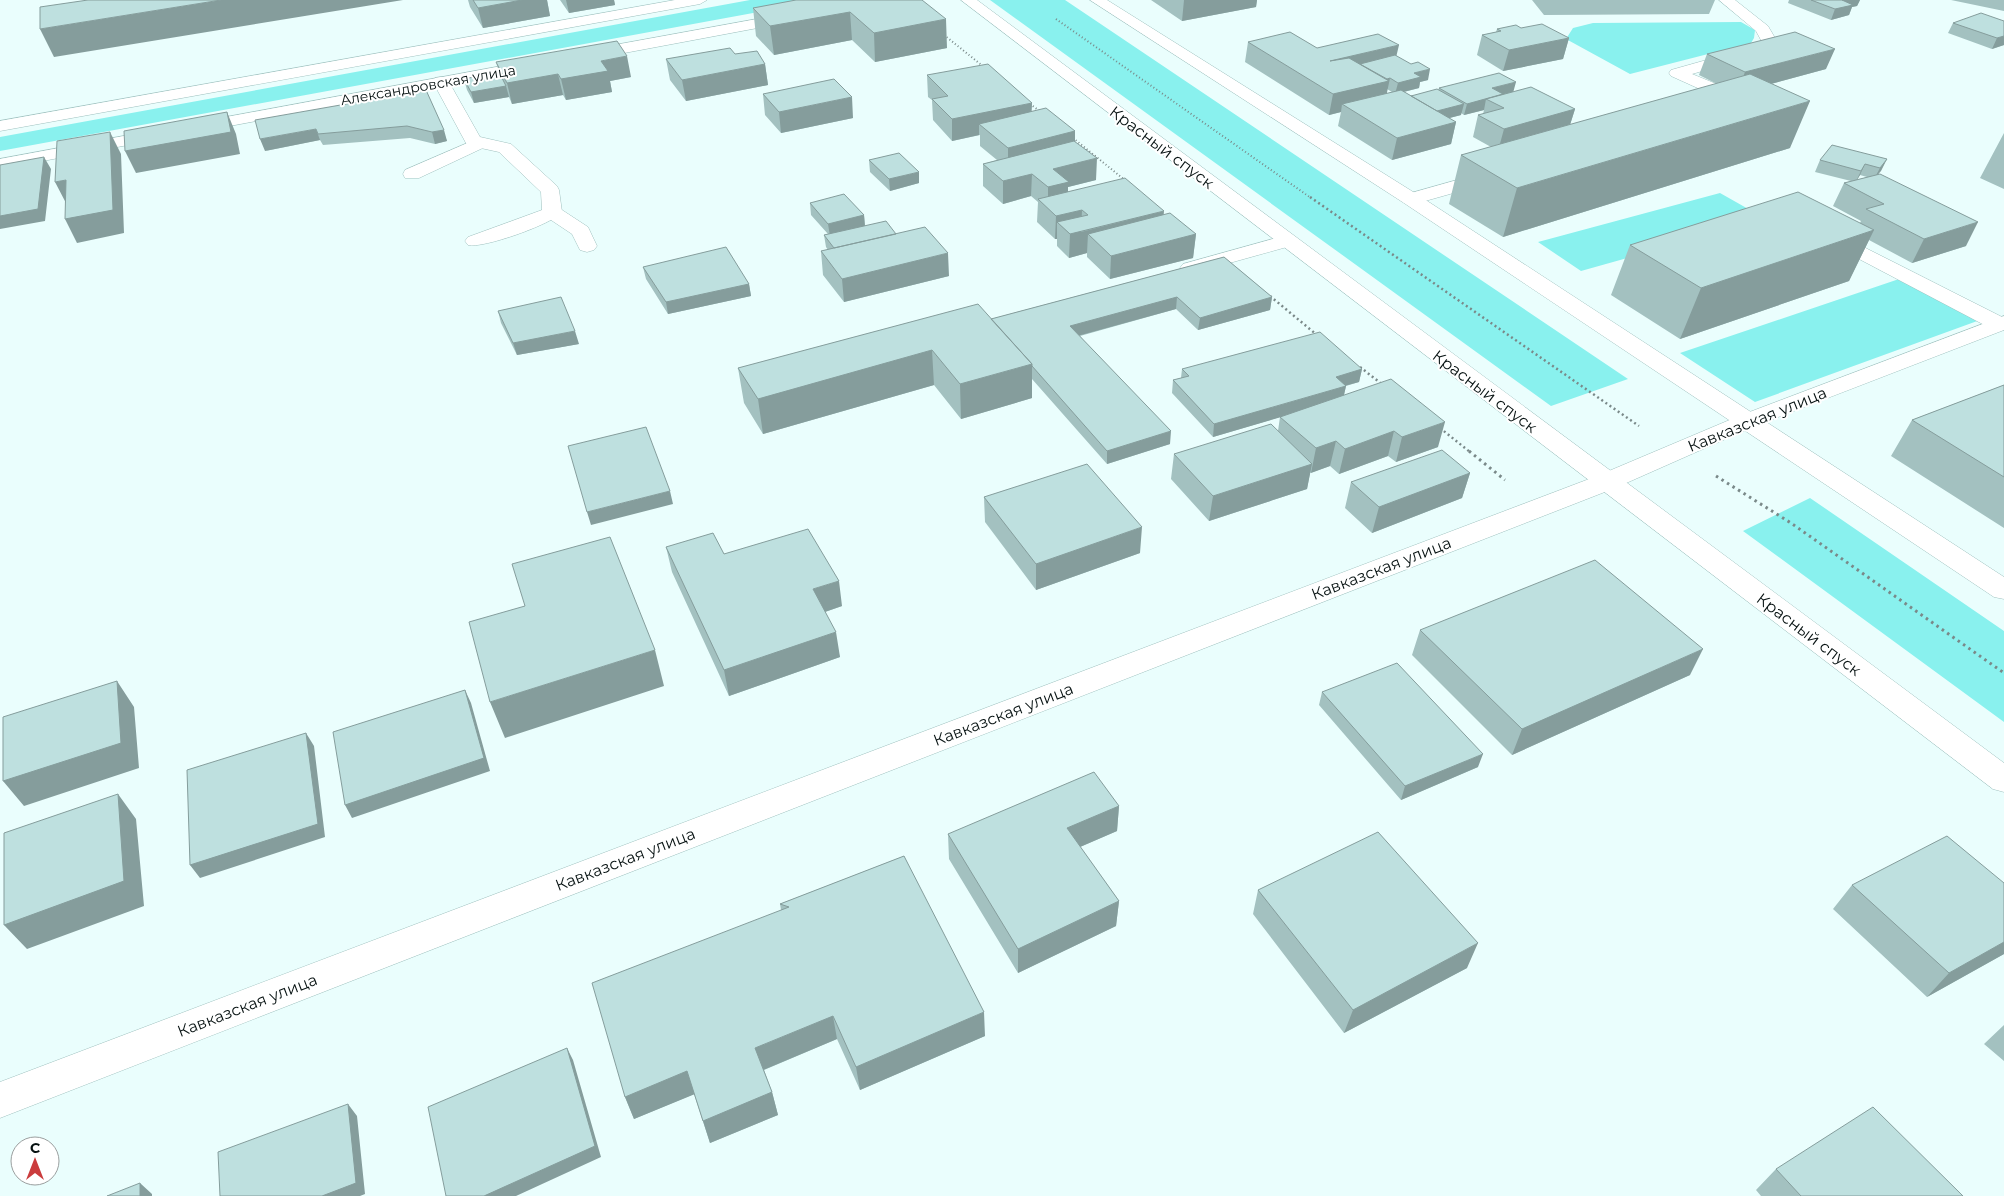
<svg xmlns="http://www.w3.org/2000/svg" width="2004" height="1196" viewBox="0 0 2004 1196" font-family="Montserrat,sans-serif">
	<rect width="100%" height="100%" fill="#eafefd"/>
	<path fill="#89f1ee" d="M750,0h74l-824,151v-14z
		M990,0h75l563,379 -77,27z
		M1741,22l14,8 -1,8 -3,5 -121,31 -64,-35 7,-11 20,-5z
		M1720,193l46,26 -185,52 -43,-29z
		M1902,278l78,42 -225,82 -75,-49z
		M1810,498l194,133v91l-261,-191z"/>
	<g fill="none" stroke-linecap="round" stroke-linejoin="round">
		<g stroke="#9fc1bf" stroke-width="1">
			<path id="service" d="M1719,0h16l33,26 10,17 -10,9 -76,22 44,18 5,14c-5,6 -11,6 -18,5l-3,-4 3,-4 -1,-4 -51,-23 -2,-3 2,-3 85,-24 6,-4 -6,-11z
				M479,138l6,1 3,4 -3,4 -66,31h-14l-2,-4 2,-4z
				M1489,171l7,2 2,4 -2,4 -85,24 -7,-2 -3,-4 3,-4z
				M552,206l7,2 29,19 9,19 -3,4 -7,2 -7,-2 -8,-16 -27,-18 -3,-4 3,-4z
				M1830,230l174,88v12l-12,-1 -169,-89 -3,-4 3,-4z
				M1287,235l7,2 3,4 -3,4 -104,29 -7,-2 -3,-4 3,-4z"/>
		</g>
		<g stroke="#9fc1bf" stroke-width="1">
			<path id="minor" d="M441,77l6,1 2,4 31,55 31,7 46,42 2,4 3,22c-9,12 -80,37 -94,33l-3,-4 3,-4 74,-27 -1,-18 -42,-40 -32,-7 -34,-63 2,-4z
				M2004,316v14l-249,96 -140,62 -1615,630v-36l1597,-606 142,-60z"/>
		</g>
		<g stroke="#9fc1bf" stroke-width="1">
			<path id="tertiary" d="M675,0h32l-7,4 -700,127v-10z
				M961,0h16l1027,763v29l-11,-3z
				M1090,0h17l311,195 586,382v22l-10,-2 -590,-394z
				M790,13l8,5 -3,3 -208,39 -8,-5 8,-5z
				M534,60l6,2 2,3 -2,3 -540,101v-10z"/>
		</g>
		<path stroke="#7a8989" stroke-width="2" stroke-dasharray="1 2.5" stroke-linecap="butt" d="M1056,19l255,179
			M944,35l40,32
			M1030,104l11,8
			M1073,138l53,43"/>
		<path stroke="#7a8989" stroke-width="2.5" stroke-dasharray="2 3" stroke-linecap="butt" d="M1310,197l329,229
			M1270,296l47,39
			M1360,367l23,18
			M1440,428l30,24"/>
		<path stroke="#7a8989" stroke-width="3" stroke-dasharray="2.5 4" stroke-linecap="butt" d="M1469,451l36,29
			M1716,476l75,47 213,150"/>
		<use href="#service" fill="#fff" fill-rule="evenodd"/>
		<use href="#minor" fill="#fff" fill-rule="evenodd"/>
		<use href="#tertiary" fill="#fff" fill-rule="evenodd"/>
	</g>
	<path fill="#a3c1c0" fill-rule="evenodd" d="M468,0h79l3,16 -67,12 -13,-21z
		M560,0h54l1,5 -46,8z
		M922,0l25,48 -72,14 -23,-22 -78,15 -18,-19 -3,-28z
		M1151,0h106l-1,7 -74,14z
		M1532,0h183l-6,14 -165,1z
		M1789,0h71l-3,6 -5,1 -3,8 -18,5 -43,-17z
		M1951,0h53v11z
		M2004,21v24l-12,4 -44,-16 5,-10z
		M1521,28l48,10 -6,21 -60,12 -26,-16 5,-20 14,-3 1,-3z
		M1248,42l148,14 32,24 -8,2 -1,6 -15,4 7,4 27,-6 1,-2 74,4 62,17 -5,16 147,-41 -18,-9 8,-21 119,15 -55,15 19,64 -287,89 -54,-33 12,-49 30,-8 -18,-10 5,-22 5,-1 1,-4 -20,5 -3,-2v2l-12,3 7,4 -5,22 -59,16 -54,-34 3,-14 -12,3 -84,-53zM1387,89l5,3 -6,2z
		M735,54l30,10 3,21 -82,16 -16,-21 -4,-21z
		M496,62l135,15 -21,4 2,11 -46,8 -3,-5 -51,9 -3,-7 -35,6 -7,-13 -3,-11 35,-7z
		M927,75l105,28 -1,9 44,19v10l21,39 -28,7v5l95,23 33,19 -3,24 -83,21 -23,-22v-4l-18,5 -12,-12v-7h-2l-18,-17 1,-20 -7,-6 -28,8 -20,-18v-22l14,-4 -17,-14v-11l-28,6 -19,-21 -1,-20 -4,-3z
		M426,90l21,51 -12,3 -25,-6 -87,7 -3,-5 -55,11z
		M763,94l90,24 -72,15 -16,-18z
		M2004,133v56l-24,-11z
		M1887,159l-9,15 88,72 -54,17 -43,-23 -20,41 -169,58 -69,-44 19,-50 230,-22 1,-2 -28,-15 11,-23 7,-2 -36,-9 5,-12zM1860,175l7,2 -10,3z
		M869,160l50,23 -29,8 -20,-19z
		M810,203l54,12 1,11 31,8 53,42 -105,26 -21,-27 -2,-24 7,-1 -2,-3 -2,-12 4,-1 -17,-19z
		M1224,257l48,40 -2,13 -72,20 -22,-21 -96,27 90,108 -63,20 -75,-85v19l-71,21 -27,-34 -171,49 -19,-31 -6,-35 253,-49z
		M643,267l106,17 2,12 -83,18 -22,-35z
		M498,311l81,33 -62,11 -16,-32z
		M1182,369h180l-3,13 -13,4 -2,9 94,52 -42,15 -8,-6 -49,18 -9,-8 -20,7 -3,16 -98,32 -38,-42 3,-25 104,-23 2,-14 -67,20 -41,-44 1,-13 8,-2z
		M2004,385v143l-113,-72 21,-36z
		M1470,473l-8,25 -90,35 -27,-25 6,-26z
		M984,497l156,56 -104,37 -51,-68z
		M666,547l58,7 118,52 -17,6 15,45 -111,39 -57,-124z
		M1420,630l270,45 -178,80 -100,-100z
		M1322,692l156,75 -77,33 -82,-95z
		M1119,806l-2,25 -37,16 39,54 -3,25 -98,47 -69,-114 -1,-25z
		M904,856l81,180 -125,54 -23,-51 -73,31 8,22 6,23 -68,28 -16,-49 -60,25 -9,-22 156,-187 -1,-6z
		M2004,883v71l-77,43 -94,-88 19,-24z
		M1258,890l209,78 -123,65 -91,-119z
		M2004,1025v36l-20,-17z
		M1776,1169l187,27h-202l-5,-6z"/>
	<path fill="#859d9c" d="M221,0h182l-349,57 -14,-28z
		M522,0h25l3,16 -67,12 -5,-20z
		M566,0h48l1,5 -46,8z
		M1184,0h73l-1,7 -74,14z
		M1844,0h16l-3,6 -5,1 -3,8 -18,5 4,-11z
		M850,12l2,28 -78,15 -4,-29z
		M946,19l1,29 -72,14 -1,-29z
		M2004,36v9l-12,4 5,-11z
		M1569,38l-6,21 -60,12 6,-21z
		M1399,45l-5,21 -23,5 -41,-10z
		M1835,49l-9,20 -89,24 8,-21z
		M627,56l4,21 -21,4 2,11 -46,8 -5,-21 40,-18z
		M765,64l3,21 -82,16 -4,-21z
		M1430,69l-2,11 -8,2 -1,6 -24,6 3,-11 16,-10z
		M558,74l5,21 -51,9 -5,-21z
		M1390,78l-5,24 -43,2 -1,8 -12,3 4,-21z
		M1516,82l-3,11 -27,6 -2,11 -20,5 3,-11 25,-16z
		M506,86l3,11 -35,6 -3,-11z
		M852,97l1,21 -72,15 -2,-21z
		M1810,101l-20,47 -287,89 14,-49z
		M1032,103l-1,21h-52v11l-27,6v-22z
		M1464,104l-3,11 -38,10 2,-11z
		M1575,109l-7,22 -70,20 6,-22z
		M227,112l9,22 4,20 -104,19 -11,-22z
		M1456,122l-5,22 -59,16 5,-22z
		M316,129l4,11 -55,11 -5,-12z
		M444,130l3,11 -12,3 -3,-12z
		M1075,131v22l-67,17v-22z
		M110,132l11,22 3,79 -47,10 -12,-24z
		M44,157l7,12 -6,52 -45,8v-13z
		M1097,158l-1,22 -28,7v17l-20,4v-21l5,-18z
		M1887,159l-6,12 -7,8 6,-11z
		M1865,164l-5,11 -5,8 6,-12z
		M919,172v11l-29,8 -1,-12z
		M1032,174l-1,22 -28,8v-23z
		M66,180l1,25 -12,-23z
		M1082,210l-1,22 83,-21 -2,23h-74l-1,19 -18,5 1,-24 -13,-12v17h-2l1,-23z
		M864,215l1,12 -35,9 -2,-12z
		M1978,222l-12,24 -54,17 12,-24z
		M1874,230l-25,51 -169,58 21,-51z
		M1196,234l-3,24 -83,21 1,-23z
		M948,253l1,23 -105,26 -2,-23z
		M749,284l2,12 -83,18 -2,-12z
		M1177,297l-1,12 -106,29v-12z
		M1272,297l-2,13 -72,20 2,-12z
		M575,331l4,13 -62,11 -4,-12z
		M932,350l2,35 -171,49 -5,-35z
		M1032,364v34l-71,21 -1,-35z
		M1362,369l-3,13 -26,7 3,-12z
		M1346,386l-3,13 -130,38 1,-13z
		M1445,422l-7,25 -42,15 6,-25z
		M1171,431l-1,13 -63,20v-13z
		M1394,431l-6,25 -49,18 6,-25z
		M1336,441l-6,25 -19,7 5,-25z
		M1312,464l-5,25 -98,32 4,-25z
		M1470,473l-8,25 -90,35 7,-26z
		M670,491l3,13 -82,21 -4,-13z
		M1142,527l-2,26 -104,37v-26z
		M839,581l3,25 -26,9 -3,-26z
		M836,632l4,25 -111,39 -5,-26z
		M1703,649l-13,26 -178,80 10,-26z
		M655,650l9,36 -159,52 -15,-36z
		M117,681l17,26 5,61 -115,38 -21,-25z
		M465,690l6,13 19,68 -138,47 -7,-13z
		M306,733l8,13 11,91 -125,41 -10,-13z
		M1483,754l-5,13 -77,33 4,-14z
		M118,794l18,25 8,87 -117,43 -23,-24z
		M1119,806l-2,25 -51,22 1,-25z
		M1119,901l-3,25 -98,47v-24z
		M2004,942v12l-77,43 22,-24z
		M1478,943l-11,25 -123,65 9,-23z
		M984,1012l1,24 -125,54 -4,-23z
		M833,1016l4,23 -76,32 -6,-23z
		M567,1048l6,12 28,97 -85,39h-32z
		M687,1071l8,23 -61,25 -9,-22z
		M772,1092l6,23 -68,28 -7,-22z
		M348,1104l9,12 8,78 -5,2h-38z
		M140,1183l12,11v2h-12z"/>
	<path fill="#bee0df" stroke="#859d9c" d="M88,0h133l-181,29v-22z
		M473,0h49l-44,8z
		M796,0h126l24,19 -72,14 -24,-21 -80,14 -17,-18z
		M1811,0h33h-2l11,5 -18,4z
		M1981,13l23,8v15l-7,2 -44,-15z
		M1542,24l27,14 -60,12 -27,-15 19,-4 -4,-2 19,-4 5,3z
		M1290,32l27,16 61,-14 21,11 -69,16 19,-3 40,23 -56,13 -85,-52z
		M1795,32l40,17 -90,23 -38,-18z
		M617,41l10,15 -26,5 7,10 -47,8 -3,-5 -51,9 -11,-21z
		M730,48l5,6 22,-3 8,13 -83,16 -16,-21z
		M1395,55l16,9 7,-2 12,7 -16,4 7,4 -23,6 -8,-5 -3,1 -27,-15z
		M988,64l44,39 -80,16 -20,-20 16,-3 -21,-21z
		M499,72l7,14 -35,6 -7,-13z
		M1499,73l17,9 -24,6 11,6 -36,10 -28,-16z
		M1750,74l60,27 -293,87 -56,-33z
		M834,79l18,18 -73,15 -16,-18z
		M1531,87l44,22 -71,20 -26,-14 26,-7 -18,-9z
		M1437,89l27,15 -27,7 -26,-15z
		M426,90l18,40 -12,2 -25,-6 -89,8 -2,-5 -56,10 -5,-19z
		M1401,90l55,32 -59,16 -55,-34z
		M1046,108l29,23 -67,17 -29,-24z
		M227,112l4,20 -106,19 -1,-20z
		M110,132l3,78 -48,9 1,-39 -11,2 2,-41z
		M1074,141l23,17 -44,11 16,13 -21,5 -16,-13 -29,7 -20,-17z
		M1832,145l55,14 -7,9 -15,-4 -4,7 -41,-11z
		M899,153l20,19 -30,7 -20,-19z
		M44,157l-6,52 -38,7v-51z
		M1880,174l98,48 -54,17 -58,-30 18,-5 -40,-21z
		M1125,178l39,33 -94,23 -13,-12 31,-7 -6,-5 -26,6 -18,-17z
		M1798,192l76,38 -173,58 -71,-43z
		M844,194l20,21 -36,9 -18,-21z
		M1170,213l26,21 -85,22 -23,-22z
		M886,221l10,13 -62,14 -10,-13z
		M925,227l23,26 -106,26 -21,-28z
		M726,247l23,37 -83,18 -23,-35z
		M1224,257l48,40 -72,21 -23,-21 -107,29 101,105 -64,20 -75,-85v-2l-41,-45z
		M561,297l14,34 -62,12 -15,-32z
		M978,304l54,60 -72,20 -28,-34 -174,49 -20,-31z
		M1320,332l42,37 -26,8 10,9 -132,38 -41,-44 16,-4 -7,-7z
		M1391,379l54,43 -43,15 -8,-6 -49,18 -9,-8 -20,7 -36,-31z
		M2004,385v92l-92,-57z
		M1271,424l41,40 -99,32 -39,-42z
		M646,427l24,64 -83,21 -19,-66z
		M1442,450l28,23 -91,34 -28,-25z
		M1087,464l55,63 -106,37 -52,-67z
		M808,529l31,52 -26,8 23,43 -112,38 -58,-123 47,-14 11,21z
		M610,537l45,113 -165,52 -21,-80 56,-16 -13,-42z
		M1595,560l108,89 -181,80 -102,-99z
		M1397,663l86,91 -78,32 -83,-94z
		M117,681l4,62 -118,38v-64z
		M465,690l19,68 -139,47 -12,-73z
		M306,733l12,91 -128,41 -3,-95z
		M1094,772l25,34 -52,22 52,73 -101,48 -70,-115z
		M118,794l6,87 -120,44v-92z
		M1378,832l100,111 -125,67 -95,-120z
		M1947,836l57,47v59l-55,31 -97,-88z
		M904,856l80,156 -128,55 -23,-51 -78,32 17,44 -69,29 -16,-50 -62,26 -33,-114 197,-76 -9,-3z
		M567,1048l28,98 -111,50h-38l-18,-89z
		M348,1104l8,79 -34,13h-102l-2,-44z
		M1873,1107l90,89h-162l-25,-27z
		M140,1183v13h-33z"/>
	<g text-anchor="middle" stroke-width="4" stroke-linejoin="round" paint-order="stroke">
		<g font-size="14" fill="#051010" stroke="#fff">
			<text transform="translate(428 85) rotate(-10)" y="5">Александровская улица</text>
		</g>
		<g font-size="16" fill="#051010" stroke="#fff">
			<text transform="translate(1162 147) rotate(37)" y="6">Красный спуск</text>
			<text transform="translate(1485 391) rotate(37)" y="6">Красный спуск</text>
			<text transform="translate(1757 419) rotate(-22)" y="6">Кавказская улица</text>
			<text transform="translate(1381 568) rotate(-21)" y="6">Кавказская улица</text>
			<text transform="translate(1809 634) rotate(37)" y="6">Красный спуск</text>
			<text transform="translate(1003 714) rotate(-21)" y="6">Кавказская улица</text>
			<text transform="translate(625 859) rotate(-21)" y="6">Кавказская улица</text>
			<text transform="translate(247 1005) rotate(-21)" y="6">Кавказская улица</text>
		</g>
	</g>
	<g transform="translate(35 1161)"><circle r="24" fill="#ffffff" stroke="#9b9f9f"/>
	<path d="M0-4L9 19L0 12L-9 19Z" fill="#cb3c3d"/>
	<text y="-8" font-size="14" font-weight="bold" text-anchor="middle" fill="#051010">С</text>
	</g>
</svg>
